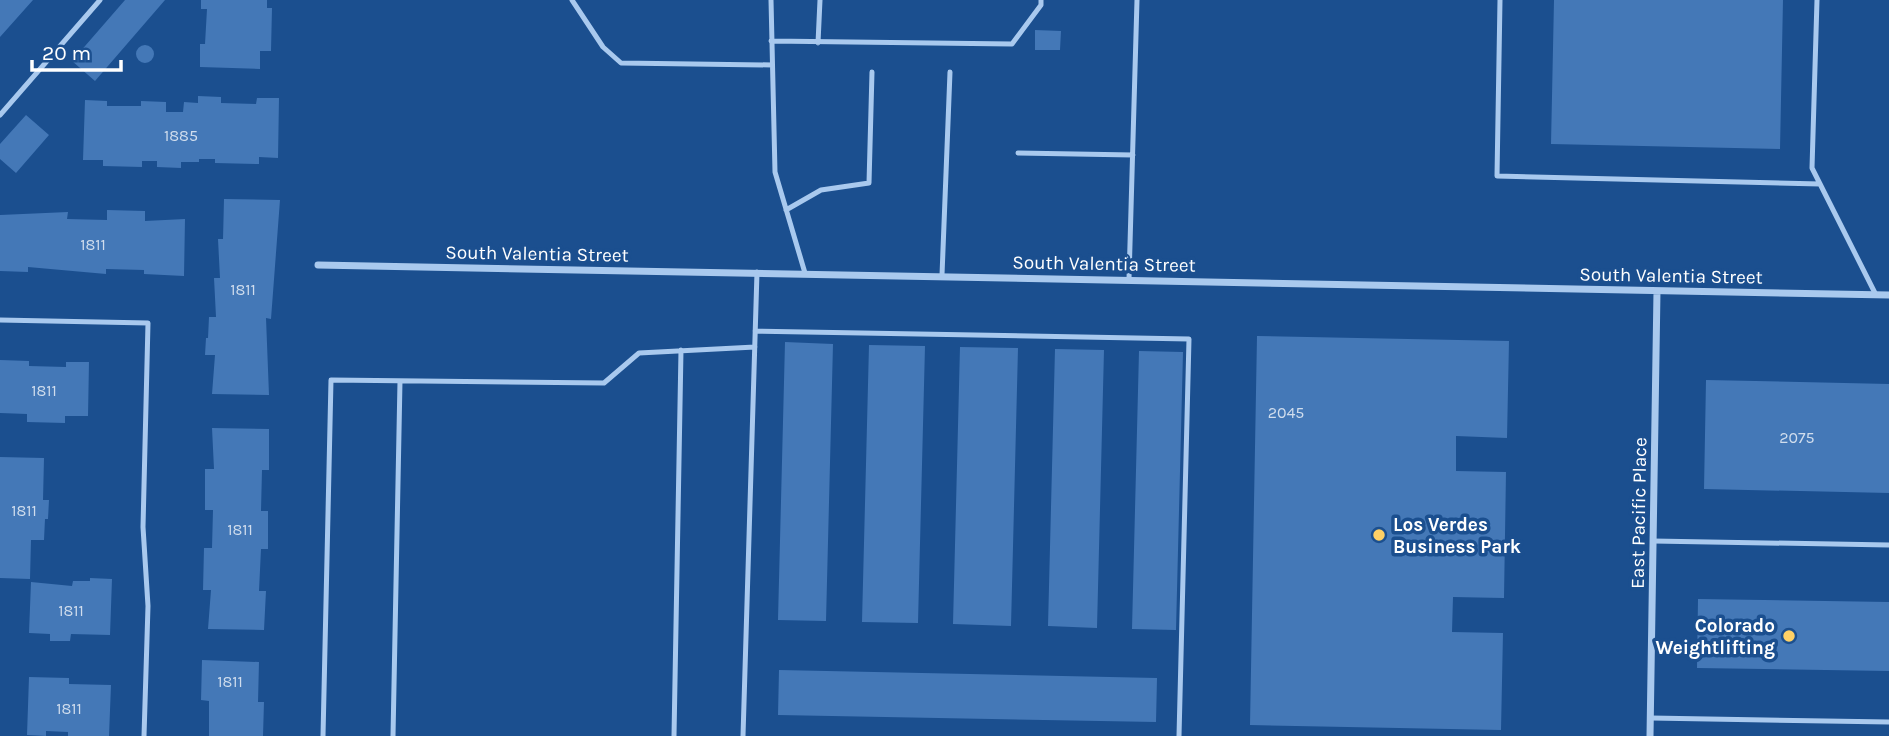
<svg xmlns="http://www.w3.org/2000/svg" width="1889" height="736" viewBox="0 0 1889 736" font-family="Karla,sans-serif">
	<rect width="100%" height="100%" fill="#1b4f8f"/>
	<path fill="#4478b7" d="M0,0h33l-33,37z
		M125,0h40l-70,81 -23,-20z
		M201,0h66v8h5l-1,43h-11v18l-60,-2v-23h5l2,-35h-6z
		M1554,0h229l-3,149 -229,-5z
		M1035,30l26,1 -1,19h-25z
		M136 54a9 9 0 1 1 18 0a9 9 0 1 1-18 0Z
		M198,96l23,1v6l35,1 1,-6h22l-1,60 -19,-1v7l-44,-1v-4h-16v3h-18v6l-24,-1v-6h-15v6l-39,-1v-6h-20l2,-60 22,1v5h34v-5l25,1v10h17l1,-10 14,1z
		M26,115l23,20 -33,38 -16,-14v-15z
		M224,199l56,1 -9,119 -5,-1 3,77 -57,-1 3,-39h-10l1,-17h2l1,-21h7l-2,-39h6l-2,-39h5z
		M107,210l38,1v10l40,-2 -1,57 -40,-2v-4l-38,-1v5l-78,-7v5l-28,-1v-56l68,-3 -1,7 40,1z
		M1257,336l252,5 -2,97 -51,-2v35l50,1 -2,126 -51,-1 -1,35 51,1 -2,97 -251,-5z
		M785,342l48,2 -7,277 -48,-1z
		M869,345l56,1 -7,277 -56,-1z
		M960,347l58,1 -7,278 -58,-2z
		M1055,349l49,1 -7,278 -49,-2z
		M1139,351l44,1 -7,278 -44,-1z
		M0,360l29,1v5l37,1v-5h23l-1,54h-23v7l-38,-1v-8l-27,-1z
		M1706,380l183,4v109l-185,-4z
		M212,428l57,1v41h-7l-1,41h7v38h-7l-2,42h7l-2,39 -56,-1 3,-39h-8l1,-42h8l1,-38h-8v-41h9z
		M0,457l44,1 -1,42h6l-1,19h-3l-1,21h-13l-1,39 -30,-1z
		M90,578l22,1 -2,56 -39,-1 -1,7h-20v-7l-21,-1 2,-51 41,4 1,-5h17z
		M1698,599l191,3v69l-192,-3z
		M202,660l57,2 -1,40h6l-1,34h-54v-35l-8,-1z
		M779,670l378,8 -1,44 -378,-7z
		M29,677l40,1v6l42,1 -2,51h-41v-4l-22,-1v5l-19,-1z"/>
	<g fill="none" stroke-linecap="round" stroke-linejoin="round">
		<path stroke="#a9c9ee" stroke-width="5" d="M572,0l31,47 18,16 151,2
			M771,0l4,172 30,101
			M1500,0l-3,176 323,8
			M1817,0l-5,168 64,127
			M771,41l241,3 29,-39v-5
			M818,43l2,-43
			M0,115l100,-115
			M1018,153l115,2
			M786,210l35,-20 48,-7 3,-111
			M942,275l8,-203
			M1129,279l8,-279
			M0,320l148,3 -5,204 5,79 -4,130
			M755,331l434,8 -10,397
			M1653,541l236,4
			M1651,718l238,4
			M323,736l8,-356 273,3 35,-30 116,-6
			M393,736l7,-355
			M674,736l7,-386
			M743,736l14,-464"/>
		<path stroke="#a9c9ee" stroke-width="7" d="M318,265l1571,30
			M1650,736l7,-445"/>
	</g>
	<g fill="#ffd166" stroke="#1b4f8f" stroke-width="2.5">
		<circle cx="1379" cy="535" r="7"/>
		<circle cx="1789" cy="636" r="7"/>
	</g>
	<g text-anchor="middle" stroke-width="7" stroke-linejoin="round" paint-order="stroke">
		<g font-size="16" fill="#d0dded">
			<text x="181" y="141">1885</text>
			<text x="93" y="250">1811</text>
			<text x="243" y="295">1811</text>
			<text x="44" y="396">1811</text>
			<text x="1286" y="418">2045</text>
			<text x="1797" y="443">2075</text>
			<text x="24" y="516">1811</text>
			<text x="240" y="535">1811</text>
			<text x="71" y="616">1811</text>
			<text x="230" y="687">1811</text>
			<text x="69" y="714">1811</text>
		</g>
		<g font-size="19" fill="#fff" stroke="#1b4f8f">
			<text transform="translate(537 253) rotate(1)" y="7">South Valentia Street</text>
			<text transform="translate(1104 263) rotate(1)" y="7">South Valentia Street</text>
			<text transform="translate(1671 275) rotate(1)" y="7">South Valentia Street</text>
			<text transform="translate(1638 513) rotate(-89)" y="7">East Pacific Place</text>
		</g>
		<g font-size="19" font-weight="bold" fill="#fff" stroke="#1b4f8f" text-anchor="start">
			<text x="1393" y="531">Los Verdes<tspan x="1393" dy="22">Business Park</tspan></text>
			<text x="1775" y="632" text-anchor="end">Colorado<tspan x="1775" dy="22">Weightlifting</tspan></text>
		</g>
	</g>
	<path d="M32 60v10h89v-10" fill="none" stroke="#ffffff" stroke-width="3.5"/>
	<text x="42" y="60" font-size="21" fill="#ffffff" stroke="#1b4f8f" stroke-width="5" paint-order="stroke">20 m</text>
</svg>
